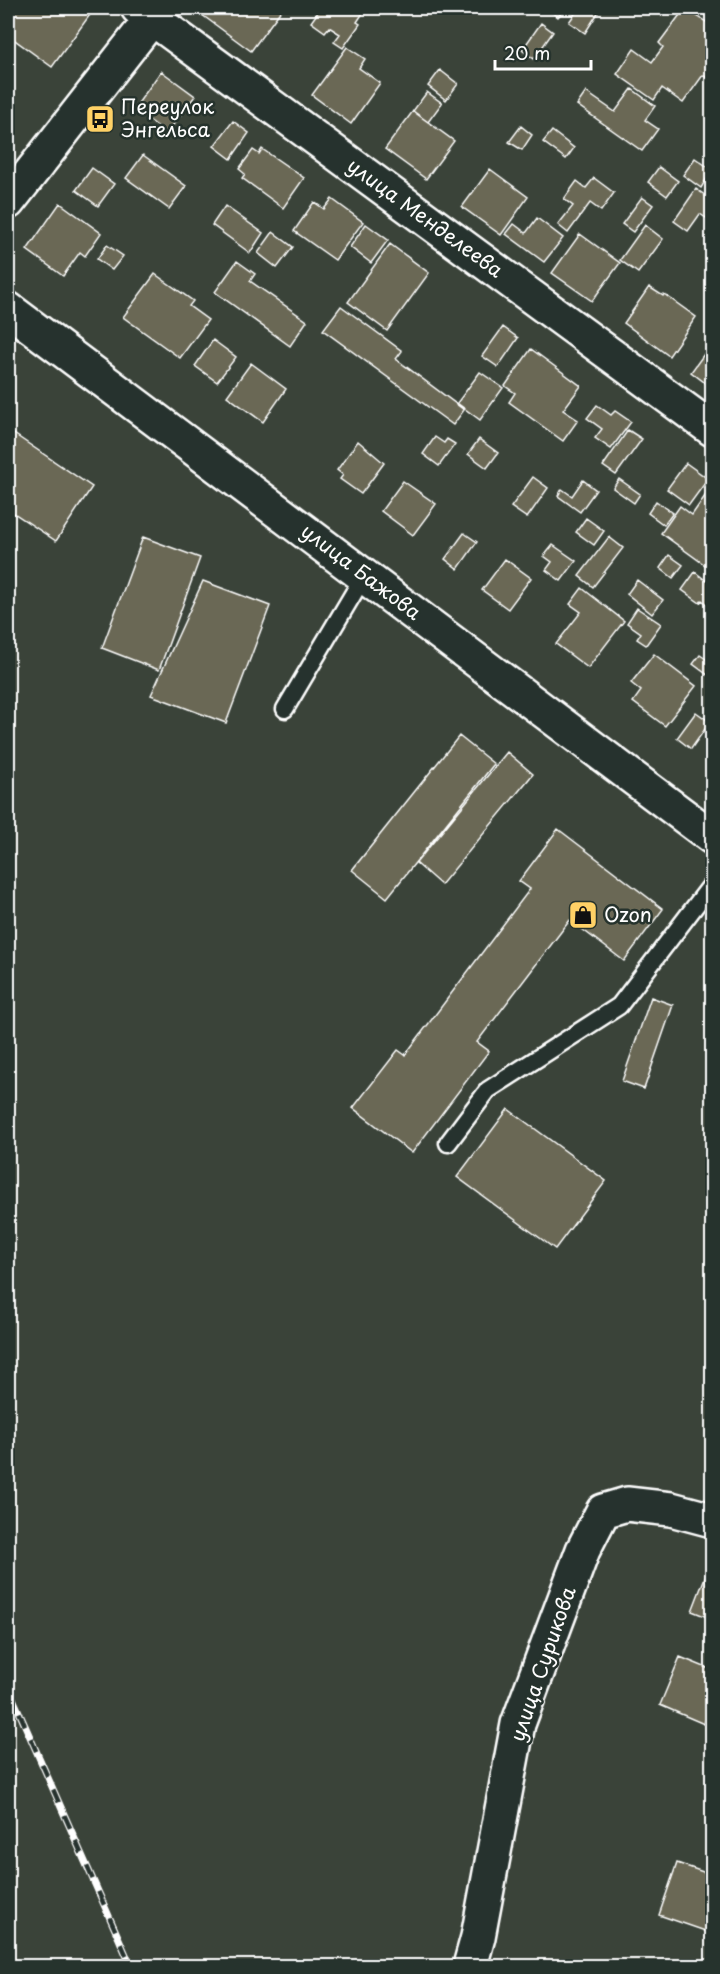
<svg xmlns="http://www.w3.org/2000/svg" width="720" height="1974" viewBox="0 0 720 1974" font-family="'Playpen Sans',sans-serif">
	<rect width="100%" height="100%" fill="#3a4339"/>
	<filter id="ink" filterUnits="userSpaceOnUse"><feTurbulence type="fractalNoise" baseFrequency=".0167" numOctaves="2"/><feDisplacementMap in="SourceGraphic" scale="12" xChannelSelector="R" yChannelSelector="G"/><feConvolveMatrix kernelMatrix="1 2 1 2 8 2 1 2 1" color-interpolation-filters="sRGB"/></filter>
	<g filter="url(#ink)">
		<path fill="#6a6854" stroke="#fff" stroke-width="1.5" d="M8,8h78l6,4 -40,55 -44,-32z
			M202,8h78l2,1 -31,42 -53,-39z
			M321,8h34l8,5 -6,9 3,2 -17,24 -9,-6 6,-8 -11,-7 -4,5 -14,-10z
			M546,8h19l-7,9z
			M579,8h11l8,5 -13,20 -16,-11z
			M685,8l27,18v56l-9,-7 -20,28 -21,-15 -8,12 -37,-26 17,-25 18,13 11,-15 -4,-4z
			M541,23l12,9 -19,27 -12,-9z
			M347,47l18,12 -6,9 21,15 -29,41 -39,-29z
			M440,70l18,14 -12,16 -18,-14z
			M161,71l34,25 -28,37 -33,-24z
			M632,89l23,17 -10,14 13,9 -16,22 -65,-46 9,-13 29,20z
			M427,92l15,11 -14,19 -15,-11z
			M413,111l41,30 -28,38 -41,-30z
			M233,121l16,12 -18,26 -17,-13z
			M521,126l11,9 -10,15 -13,-8z
			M552,131l22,17 -8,11 -23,-17z
			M262,149l42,29 -21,30 -41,-30 3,-4 -6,-5 14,-19 6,4z
			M143,155l43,31 -17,23 -43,-31z
			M695,158l17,12 -11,18 -18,-13z
			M659,167l19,14 -11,15 -19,-14z
			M92,168l22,16 -16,22 -22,-16z
			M490,169l38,28 -27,38 -39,-28z
			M594,178l20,15 -13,18 -11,-8 -22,30 -10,-8 15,-19 -9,-7 13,-18 9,7z
			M696,189l16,11v9l-6,9 -6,-4 -12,17 -14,-10z
			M642,197l11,8 -20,27 -11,-8z
			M332,199l31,23 -28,38 -41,-29 20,-29 10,7z
			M60,203l41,30 -16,23 -5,-4 -17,24 -36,-26z
			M225,206l38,27 -13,20 -38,-28z
			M537,218l26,20 -19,24 -38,-28 8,-10 12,9z
			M366,224l22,16 -17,23 -21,-16z
			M645,225l18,14 -25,34 -18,-13z
			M273,232l20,15 -16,21 -19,-15z
			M580,234l40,29 -28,38 -40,-28z
			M390,244l39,29 -42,58 -39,-29z
			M107,245l16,11 -11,14 -15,-11z
			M237,261l18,13 -5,7 57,40 -17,25 -75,-54z
			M155,274l38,27 -4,5 19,14 -28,38 -57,-41z
			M649,287l14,9 1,-2 32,23 -27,39 -45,-33z
			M341,306l61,45 -6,8 68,51 -11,15 -130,-95z
			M503,327l15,11 -20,29 -16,-11z
			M213,340l23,17 -19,25 -22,-16z
			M712,343v45l-21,-16z
			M531,349l50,37 -18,24 15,10 -15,21 -54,-39 6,-9 -10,-7z
			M251,363l35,26 -23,33 -36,-26z
			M480,372l23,16 -23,32 -23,-17z
			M597,405l14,10 4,-4 16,11 -20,27 -16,-11 7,-9 -15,-11z
			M8,430l84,57 -36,54 -48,-32z
			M628,430l14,9 -26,36 -13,-9z
			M435,437l9,6 3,-4 8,5 -16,22 -16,-12z
			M479,439l19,14 -11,15 -19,-14z
			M358,441l26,22 -23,31 -21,-15 3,-4 -6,-5z
			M686,463l22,16 -19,26 -22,-16z
			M533,477l15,11 -21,30 -16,-11z
			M619,479l21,15 -6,9 -21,-15z
			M583,480l13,10 -16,22 -22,-16 4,-7 10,7z
			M403,481l33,23 -23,31 -32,-24z
			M712,486v84l-51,-37 19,-27 12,9z
			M656,501l17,12 -9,12 -16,-12z
			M586,518l18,13 -10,14 -18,-13z
			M464,533l13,9 -19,27 -13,-10z
			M143,537l57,21 -41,112 -57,-22z
			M609,537l14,11 -30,39 -14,-11z
			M553,545l23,16 -15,20 -15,-11 6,-8 -8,-6z
			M669,555l14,10 -10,13 -13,-10z
			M505,559l26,19 -23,31 -26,-19z
			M695,572l17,13 -2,21 -8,-6 -2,3 -18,-13z
			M637,580l26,20 -11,14 -25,-20z
			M203,581l67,25 -44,117 -75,-28z
			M582,588l42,33 -36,47 -32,-24 25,-32 -11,-8z
			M637,608l24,16 -15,21 -9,-6 4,-6 -14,-10z
			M654,654l42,32 -31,40 -32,-24 8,-11 -10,-8z
			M700,655l12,8 -3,13 -16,-12z
			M696,712l14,10 -19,27 -14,-11z
			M459,736l35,28 -107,134 -35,-28z
			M507,752l26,22 -92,111 -25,-22z
			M558,829l105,80 -39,52 -54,-41 -93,122 12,9 -77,102 -59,-45 45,-58 7,5 125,-166 -11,-8z
			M651,997l22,8 -29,84 -22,-8z
			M508,1109l98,72 -51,68 -98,-72z
			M712,1559v60l-20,-8z
			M680,1657l32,13v33l-8,21 -44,-19z
			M677,1863l35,12 -1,58 -52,-18z"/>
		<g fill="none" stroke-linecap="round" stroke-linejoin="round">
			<g stroke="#fff" stroke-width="21">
				<path id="lane" d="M285,709l80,-135
					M448,1143l40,-53 131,-84 93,-122"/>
			</g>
			<g stroke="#fff" stroke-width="38">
				<path id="street" d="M138,8l574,421
					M8,202l152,-194
					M470,1966l8,-29 40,-213 65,-174 20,-39 24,-7 44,5 41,11"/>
			</g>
			<g stroke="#fff" stroke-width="38">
				<path id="secondary" d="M8,309l704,528"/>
			</g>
			<use href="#lane" stroke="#26332d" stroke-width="16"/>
			<use href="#street" stroke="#26332d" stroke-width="33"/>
			<use href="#secondary" stroke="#26332d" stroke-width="33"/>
			<g stroke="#fff" stroke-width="7">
				<path id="rail" d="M8,1687l123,279"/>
			</g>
			<use href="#rail" stroke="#26332d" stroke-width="4.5" stroke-dasharray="14" stroke-linecap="butt"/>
		</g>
	</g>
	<defs>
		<g id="bus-square" transform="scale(1.5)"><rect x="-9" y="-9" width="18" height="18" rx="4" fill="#ffd166" stroke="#26332d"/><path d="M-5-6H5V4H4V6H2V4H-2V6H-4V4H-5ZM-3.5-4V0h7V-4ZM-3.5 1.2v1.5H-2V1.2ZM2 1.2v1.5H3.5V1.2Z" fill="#111"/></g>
		<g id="shop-square" transform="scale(1.5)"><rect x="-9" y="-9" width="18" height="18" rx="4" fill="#ffd166" stroke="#26332d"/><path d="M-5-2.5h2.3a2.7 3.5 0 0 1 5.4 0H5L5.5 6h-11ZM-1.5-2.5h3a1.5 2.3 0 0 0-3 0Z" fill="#111"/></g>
	</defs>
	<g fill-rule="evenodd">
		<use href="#bus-square" x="100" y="119"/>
		<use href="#shop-square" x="583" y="915"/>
	</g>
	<g text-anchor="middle" stroke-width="5" stroke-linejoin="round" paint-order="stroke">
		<g font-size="20" fill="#fff" stroke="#26332d" text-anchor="start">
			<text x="121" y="114">Переулок<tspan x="121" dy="23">Энгельса</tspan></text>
			<text x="604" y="922">Ozon</text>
		</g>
		<g font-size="20" fill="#fff" stroke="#26332d">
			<text transform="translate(425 218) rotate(36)" y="7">улица Менделеева</text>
			<text transform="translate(361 572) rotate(37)" y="7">улица Бажова</text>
			<text transform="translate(543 1664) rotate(-71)" y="7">улица Сурикова</text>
		</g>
	</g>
	<rect width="720" height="1974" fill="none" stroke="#26332d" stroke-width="30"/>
	<rect x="15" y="15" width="690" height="1944" fill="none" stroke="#fff" stroke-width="2" filter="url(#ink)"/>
	<path d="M495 60v9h96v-9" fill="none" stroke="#ffffff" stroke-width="3"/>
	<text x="504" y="60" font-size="18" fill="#ffffff" stroke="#26332d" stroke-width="4.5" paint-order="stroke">20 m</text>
</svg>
